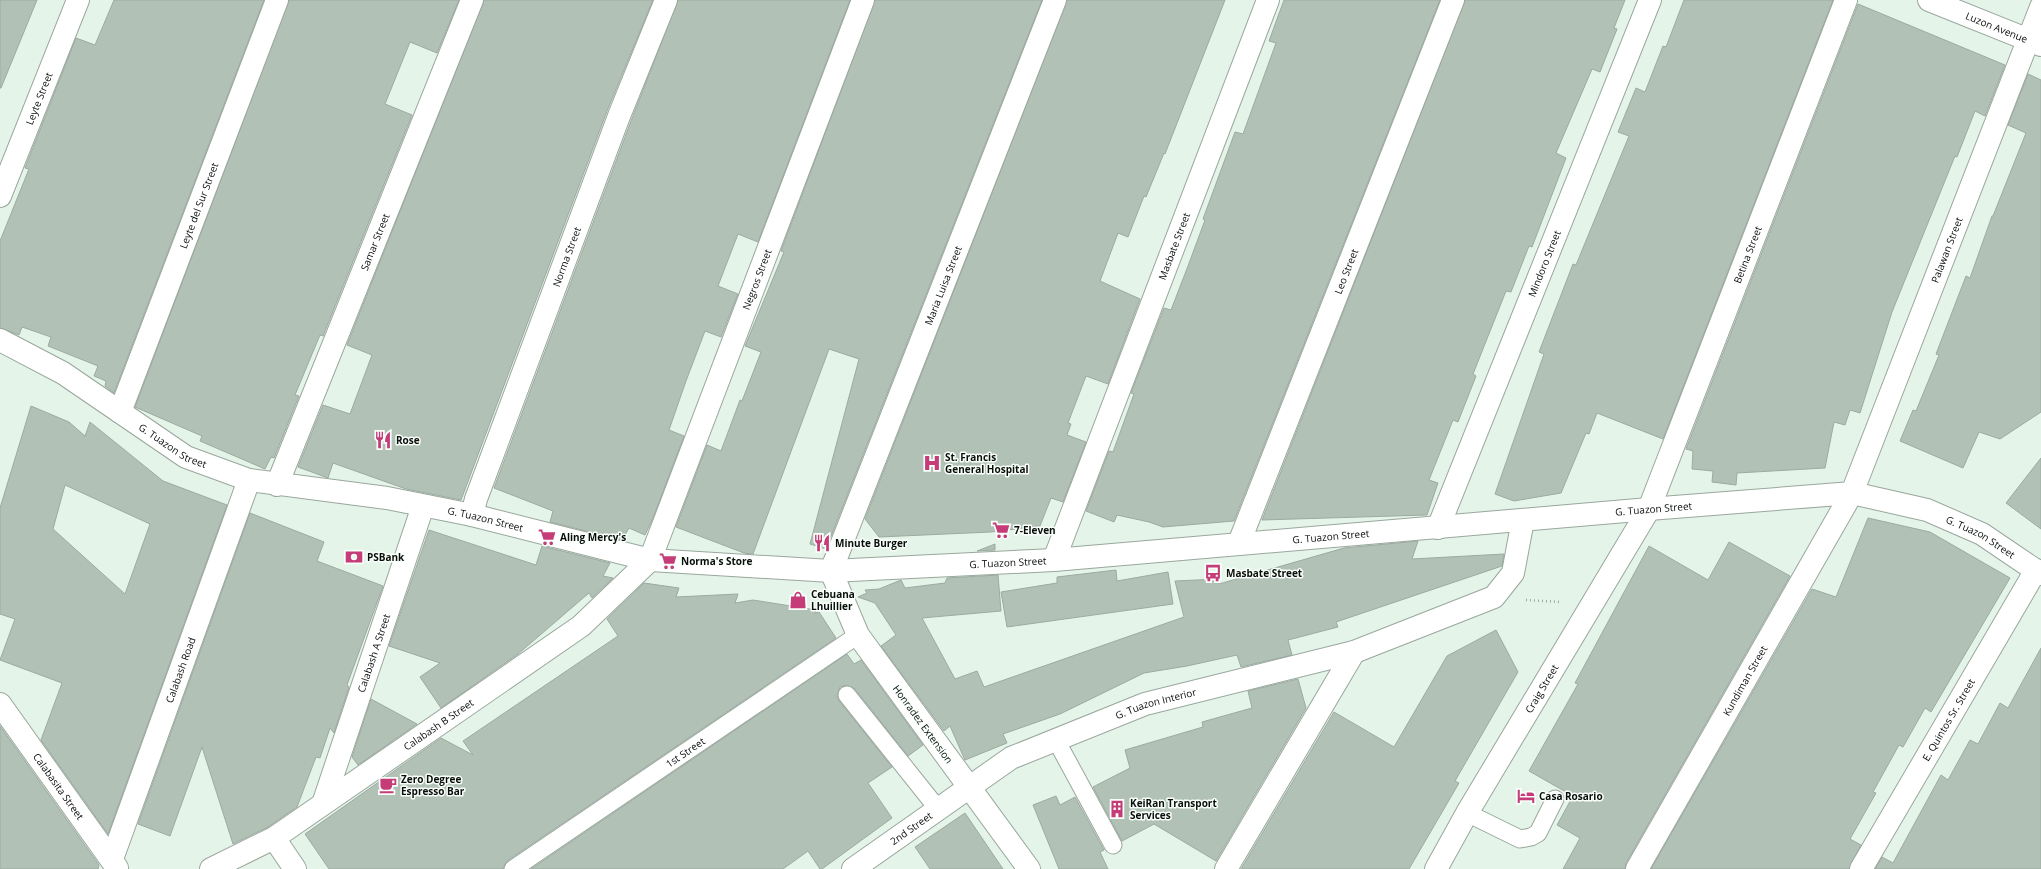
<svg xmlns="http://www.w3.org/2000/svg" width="2041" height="869" viewBox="0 0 2041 869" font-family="'Open Sans',sans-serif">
	<rect width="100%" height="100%" fill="#e5f4e9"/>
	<path fill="#b2c1b6" stroke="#9caaa0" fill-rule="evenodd" d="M0,0h37l-36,88h-1z
		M114,0h150l-150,393 -9,-7 1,-5 -12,-5 4,-10 -50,-20 3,-9 -29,-10 -3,8 -19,-7v-87l29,-72 -4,-1 51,-130 19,7z
		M289,0h170l-22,53 -27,-11 -25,62 27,11 -89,221 -3,-1 -25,60 4,1 -25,62 -3,-1 -6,12 -65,-28 2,-5 -67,-29z
		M484,0h169l-46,111 -146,389 -55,-11 -73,-26 -5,15 -30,-11 25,-62 27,9 22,-59 -25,-10z
		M678,0h172l-92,242 -20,-8 -20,52 20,8 -17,43 -16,-6 -19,50 -17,49 15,6 -31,82 -8,17 -16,-7 -7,12 -72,-18 3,-11 -59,-23 137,-367z
		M875,0h167l-216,549 -16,-5 49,-185 -30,-10 -76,205 -9,-1 -68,-26 31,-82 14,6 19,-51 2,1 19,-49 -16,-6 39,-94 -3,-1z
		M1067,0h158l-60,154 -1,-1 -18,44 -2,-1 -16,41 -10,-4 -18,48 40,18 -32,85 -22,-8 -18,47 3,1 -4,11 19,7 -23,60 -12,-4 -11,28 -49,6 -112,5 -14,-18z
		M1284,0h156l-206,521 -71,6 -14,-5 -32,-7 -3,7 -28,-11 23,-60 4,1 21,-58 -3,-1 33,-85 7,2 17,-44 17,-46 -2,-1 32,-87 8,2 33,-91 -7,-2z
		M1465,0h160l-11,28 3,1 -17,43 -8,-3 -36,84 10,5 -34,89 -3,-1 -18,46 -5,-1 -33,83 3,2 -18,46 -5,-2 -24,60 9,3 -11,32 -165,5z
		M1684,0h149l-170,439 -66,-26 -8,21 -3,-1 -25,60 -47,8 -19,-7 49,-140 -5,-2 34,-88 3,1 53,-129 -11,-4 18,-44 9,4 18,-46 3,1z
		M1858,4l147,61 -20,51 -10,-5 -18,46 -2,-1 -63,156 -32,101 -10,-3 -5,15 -11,-3 -9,46 -88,5 -1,12 -24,-3 1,-11 -21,-2 1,-18 -7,-2z
		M2028,74l13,6v332l-41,27 -21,-7 -16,36 -63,-27 13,-31 3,1 23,-56 -3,-1 30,-78 4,2 22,-62h1l33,-83 -18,-8z
		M31,406l38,16 16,14 5,-14 73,59 64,24 -119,329 -67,-94 21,-57 -62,-23 15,-41 -15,-5v-106zM65,485l85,39 -25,70 -72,-65z
		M2041,458v71l-35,-26z
		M250,513l74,29 -7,19 66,25 -36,99 2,2 -15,46 -4,-5 -10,30 -4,-1 -19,50 -29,20 -35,17 -31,-97 -32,89 -32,-12z
		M1868,518l62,14 80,46 -79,134 -6,-4 -22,39 -4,-2 -26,47 3,1 -26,46 11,6 -12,24h-198l161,-280 24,8z
		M429,530l107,35 6,-19 68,17 -7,13 10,2 -21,20 -3,-5 -71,61 -77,54 -21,-31 20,-14 -51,-17z
		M1418,541l-6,18 92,-5 -2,12 -166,56 2,5 -50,13 4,15 -51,12 -4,-12 -50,11 -43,7 -84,41 -57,20 4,9 -42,17 -15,-34 -6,5 -63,-85 15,-11 -21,-32 -17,-6 9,-4 -2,-3 14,-1 22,-9 4,8 40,-5 2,-5 51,-3 3,36 -79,7 33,61 22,-8 7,16 200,-70 -9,-36 43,-2 1,5 125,-36z
		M1729,542l61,34 -164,287 -1,6h-62l17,-31 -23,-13 16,-29 -44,-25 49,-87 -3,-1 74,-137 59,34z
		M995,544v6l-18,1z
		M1116,570l1,11 51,-9 5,32 -166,23 -6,-35 56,-9v-6z
		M644,583l35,5 -3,9 62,-3 -3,9 18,-3 63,10 -1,3 4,-1 17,26 -329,223 -4,8h-174l-24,-35 136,-96 32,17 -10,-14 155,-105 -11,-17z
		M1496,630l22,42 -63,109 4,2 -50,86h-168l93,-157 60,35 53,-91z
		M2041,648v221h-166l7,-12 11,6 48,-88 7,5 22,-40 8,4 22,-41 8,5z
		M847,654l7,10 7,-4 62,85 -15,11 -53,-67 -9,-4 -6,2 -3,9 2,5 53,66 -24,16 24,35 -70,51h-2l-12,-18 -25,18h-252z
		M1298,679l8,29 -90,153 -62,-37 -32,17 -29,-54 37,-19 -5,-18 78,-23 -1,-5 50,-14 -4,-17z
		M371,699l46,25 -59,41 -6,-8z
		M0,726l99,139 -1,4h-98z
		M1056,796l4,9 15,-8 29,53 -4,2 8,17h-49l-26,-64z
		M965,813l38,56h-73l-15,-22z"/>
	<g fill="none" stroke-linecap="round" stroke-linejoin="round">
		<g stroke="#99a79d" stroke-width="19">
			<g id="lane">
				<path d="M847,695l91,114"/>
				<path d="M1056,740l57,105"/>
				<path d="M1467,813l53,26 11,-2 7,-4 17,-34"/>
				<path id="s1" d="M513,869l345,-234"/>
			</g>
		</g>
		<g stroke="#99a79d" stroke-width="24">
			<g id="street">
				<path id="s2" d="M1929,0l112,45"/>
				<path id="s3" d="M120,412l157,-412"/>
				<path id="s4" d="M277,485l195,-485"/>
				<path id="s5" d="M472,515l4,-16 143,-383 47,-116"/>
				<path id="s6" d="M1438,528l212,-528"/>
				<path id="s7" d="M1239,543l214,-543"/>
				<path id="s8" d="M1054,560l214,-560"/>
				<path id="s9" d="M0,704l117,164"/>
				<path id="s10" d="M324,801l99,-295"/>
				<path d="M274,838l21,31"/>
				<path id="s11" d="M112,859l137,-379"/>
				<path id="s12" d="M211,869l63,-31 307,-212 69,-66 213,-560"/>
				<path id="s13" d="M853,869l158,-111 134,-54 209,-52 140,-55 19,-24 10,-53"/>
				<path id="s14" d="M1029,869l-171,-234 -27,-64 224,-571"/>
				<path d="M1226,869l128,-217"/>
				<path id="s15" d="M1436,869l31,-56 182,-304 197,-509"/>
				<path id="s16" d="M1637,869l215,-376 189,-486"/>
			</g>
		</g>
		<g stroke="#99a79d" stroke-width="24">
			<g id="secondary">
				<path id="s17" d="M0,196l78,-196"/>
				<path id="s18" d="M0,340l63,33 123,84 63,23 138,18 85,17 178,45 181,11 223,-11 595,-51 203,-16 75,17 55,24 59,40"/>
				<path id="s19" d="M1861,869l175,-299"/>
			</g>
		</g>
		<path stroke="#9ea9a1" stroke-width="2.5" stroke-dasharray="1 3" stroke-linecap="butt" d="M1526,600l35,2"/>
		<use href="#lane" stroke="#fff" stroke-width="17"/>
		<use href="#street" stroke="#fff" stroke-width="22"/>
		<use href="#secondary" stroke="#fff" stroke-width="22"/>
	</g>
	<defs>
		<g id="restaurant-bare" transform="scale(1.38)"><path d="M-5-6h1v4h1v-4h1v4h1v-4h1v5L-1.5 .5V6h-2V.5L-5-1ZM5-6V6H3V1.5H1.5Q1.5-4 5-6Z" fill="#c53c79" stroke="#f9fffa" stroke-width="2.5" paint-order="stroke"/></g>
		<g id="hospital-bare" transform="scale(1.38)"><path d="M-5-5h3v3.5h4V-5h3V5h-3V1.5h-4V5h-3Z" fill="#c53c79" stroke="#f9fffa" stroke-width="2.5" paint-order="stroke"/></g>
		<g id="supermarket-bare" transform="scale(1.38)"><path d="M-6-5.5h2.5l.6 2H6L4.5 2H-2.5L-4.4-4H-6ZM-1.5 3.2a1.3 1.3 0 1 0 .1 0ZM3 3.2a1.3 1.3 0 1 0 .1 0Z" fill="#c53c79" stroke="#f9fffa" stroke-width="2.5" paint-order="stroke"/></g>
		<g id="bank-bare" transform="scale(1.38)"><path d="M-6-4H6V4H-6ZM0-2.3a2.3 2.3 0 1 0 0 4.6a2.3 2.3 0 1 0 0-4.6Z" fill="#c53c79" stroke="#f9fffa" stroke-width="2.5" paint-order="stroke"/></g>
		<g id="bus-bare" transform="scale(1.38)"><path d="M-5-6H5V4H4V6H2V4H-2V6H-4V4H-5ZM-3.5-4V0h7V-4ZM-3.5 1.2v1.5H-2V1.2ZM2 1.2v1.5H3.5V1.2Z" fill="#c53c79" stroke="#f9fffa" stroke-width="2.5" paint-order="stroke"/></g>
		<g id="shop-bare" transform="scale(1.38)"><path d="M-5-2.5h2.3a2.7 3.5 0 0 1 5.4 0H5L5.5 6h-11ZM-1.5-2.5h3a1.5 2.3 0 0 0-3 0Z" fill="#c53c79" stroke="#f9fffa" stroke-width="2.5" paint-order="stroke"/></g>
		<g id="cafe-bare" transform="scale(1.38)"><path d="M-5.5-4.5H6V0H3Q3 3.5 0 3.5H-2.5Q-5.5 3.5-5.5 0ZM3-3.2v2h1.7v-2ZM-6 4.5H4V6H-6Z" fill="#c53c79" stroke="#f9fffa" stroke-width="2.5" paint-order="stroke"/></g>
		<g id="hotel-bare" transform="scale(1.38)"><path d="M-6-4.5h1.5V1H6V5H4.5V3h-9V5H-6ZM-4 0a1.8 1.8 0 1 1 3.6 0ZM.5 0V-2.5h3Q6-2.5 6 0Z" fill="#c53c79" stroke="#f9fffa" stroke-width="2.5" paint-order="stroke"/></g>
		<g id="building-bare" transform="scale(1.38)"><path d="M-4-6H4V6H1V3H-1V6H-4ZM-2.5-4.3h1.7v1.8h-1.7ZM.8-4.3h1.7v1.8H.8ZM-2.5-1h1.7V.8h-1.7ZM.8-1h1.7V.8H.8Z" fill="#c53c79" stroke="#f9fffa" stroke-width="2.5" paint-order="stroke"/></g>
	</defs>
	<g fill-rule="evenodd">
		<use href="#restaurant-bare" x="383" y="440"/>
		<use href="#hospital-bare" x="932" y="463"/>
		<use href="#supermarket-bare" x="1001" y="530"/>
		<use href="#supermarket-bare" x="547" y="537"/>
		<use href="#restaurant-bare" x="822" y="543"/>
		<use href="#bank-bare" x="354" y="557"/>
		<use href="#supermarket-bare" x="668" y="561"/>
		<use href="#bus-bare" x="1213" y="573"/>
		<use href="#shop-bare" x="798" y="600"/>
		<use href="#cafe-bare" x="388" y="785"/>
		<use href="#hotel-bare" x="1526" y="796"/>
		<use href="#building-bare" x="1117" y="809"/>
	</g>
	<g text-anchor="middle" stroke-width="3" stroke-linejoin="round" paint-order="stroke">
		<g font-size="10" fill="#0a0f0b" stroke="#f9fffa">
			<text dy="4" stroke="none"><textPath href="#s2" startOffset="73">Luzon Avenue</textPath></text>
			<text dy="4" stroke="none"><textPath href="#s17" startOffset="105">Leyte Street</textPath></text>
			<text dy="4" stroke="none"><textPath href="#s3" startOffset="221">Leyte del Sur Street</textPath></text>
			<text dy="4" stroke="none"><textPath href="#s4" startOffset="262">Samar Street</textPath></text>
			<text dy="4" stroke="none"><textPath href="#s8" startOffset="336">Masbate Street</textPath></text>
			<text dy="4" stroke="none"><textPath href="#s16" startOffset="694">Palawan Street</textPath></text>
			<text dy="4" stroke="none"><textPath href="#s15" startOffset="691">Betina Street</textPath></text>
			<text dy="4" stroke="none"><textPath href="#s5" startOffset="275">Norma Street</textPath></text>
			<text dy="4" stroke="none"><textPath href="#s6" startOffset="285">Mindoro Street</textPath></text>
			<text dy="4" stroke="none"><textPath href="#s7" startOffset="292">Leo Street</textPath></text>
			<text dy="4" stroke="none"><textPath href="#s12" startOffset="839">Negros Street</textPath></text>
			<text dy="4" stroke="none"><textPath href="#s14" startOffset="666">Maria Luisa Street</textPath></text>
			<text dy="4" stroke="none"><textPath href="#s18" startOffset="203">G. Tuazon Street</textPath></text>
			<text dy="4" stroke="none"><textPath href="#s18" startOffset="1703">G. Tuazon Street</textPath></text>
			<text dy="4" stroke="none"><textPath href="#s18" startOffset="527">G. Tuazon Street</textPath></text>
			<text dy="4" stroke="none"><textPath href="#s18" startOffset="1379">G. Tuazon Street</textPath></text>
			<text dy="4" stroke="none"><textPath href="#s18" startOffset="2039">G. Tuazon Street</textPath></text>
			<text dy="4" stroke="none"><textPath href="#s18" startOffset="1055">G. Tuazon Street</textPath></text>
			<text dy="4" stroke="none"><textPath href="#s10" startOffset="156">Calabash A Street</textPath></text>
			<text dy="4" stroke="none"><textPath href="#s11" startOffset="201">Calabash Road</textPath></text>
			<text dy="4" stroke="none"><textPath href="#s16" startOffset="217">Kundiman Street</textPath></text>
			<text dy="4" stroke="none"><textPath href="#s15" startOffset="209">Craig Street</textPath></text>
			<text dy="4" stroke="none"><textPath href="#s13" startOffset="348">G. Tuazon Interior</textPath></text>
			<text dy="4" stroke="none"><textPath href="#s19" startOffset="173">E. Quintos Sr. Street</textPath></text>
			<text dy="4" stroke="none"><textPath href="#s12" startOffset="270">Calabash B Street</textPath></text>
			<text transform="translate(923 724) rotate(54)" y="4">Honradez Extension</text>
			<text dy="4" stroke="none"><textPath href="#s1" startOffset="208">1st Street</textPath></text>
			<text dy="4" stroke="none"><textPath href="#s9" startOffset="101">Calabasita Street</textPath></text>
			<text dy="4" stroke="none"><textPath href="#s13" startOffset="71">2nd Street</textPath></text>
		</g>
		<g font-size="10" font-weight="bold" fill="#0a0f0b" stroke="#f9fffa" text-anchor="start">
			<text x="396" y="444">Rose</text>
			<text x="945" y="461">St. Francis<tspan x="945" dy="12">General Hospital</tspan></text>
			<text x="1014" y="534">7-Eleven</text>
			<text x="560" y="541">Aling Mercy's</text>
			<text x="835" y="547">Minute Burger</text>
			<text x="367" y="561">PSBank</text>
			<text x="681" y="565">Norma's Store</text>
			<text x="1226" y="577">Masbate Street</text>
			<text x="811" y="598">Cebuana<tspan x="811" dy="12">Lhuillier</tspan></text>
			<text x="401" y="783">Zero Degree<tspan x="401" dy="12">Espresso Bar</tspan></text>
			<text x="1539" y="800">Casa Rosario</text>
			<text x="1130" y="807">KeiRan Transport<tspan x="1130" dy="12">Services</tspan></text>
		</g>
	</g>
</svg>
